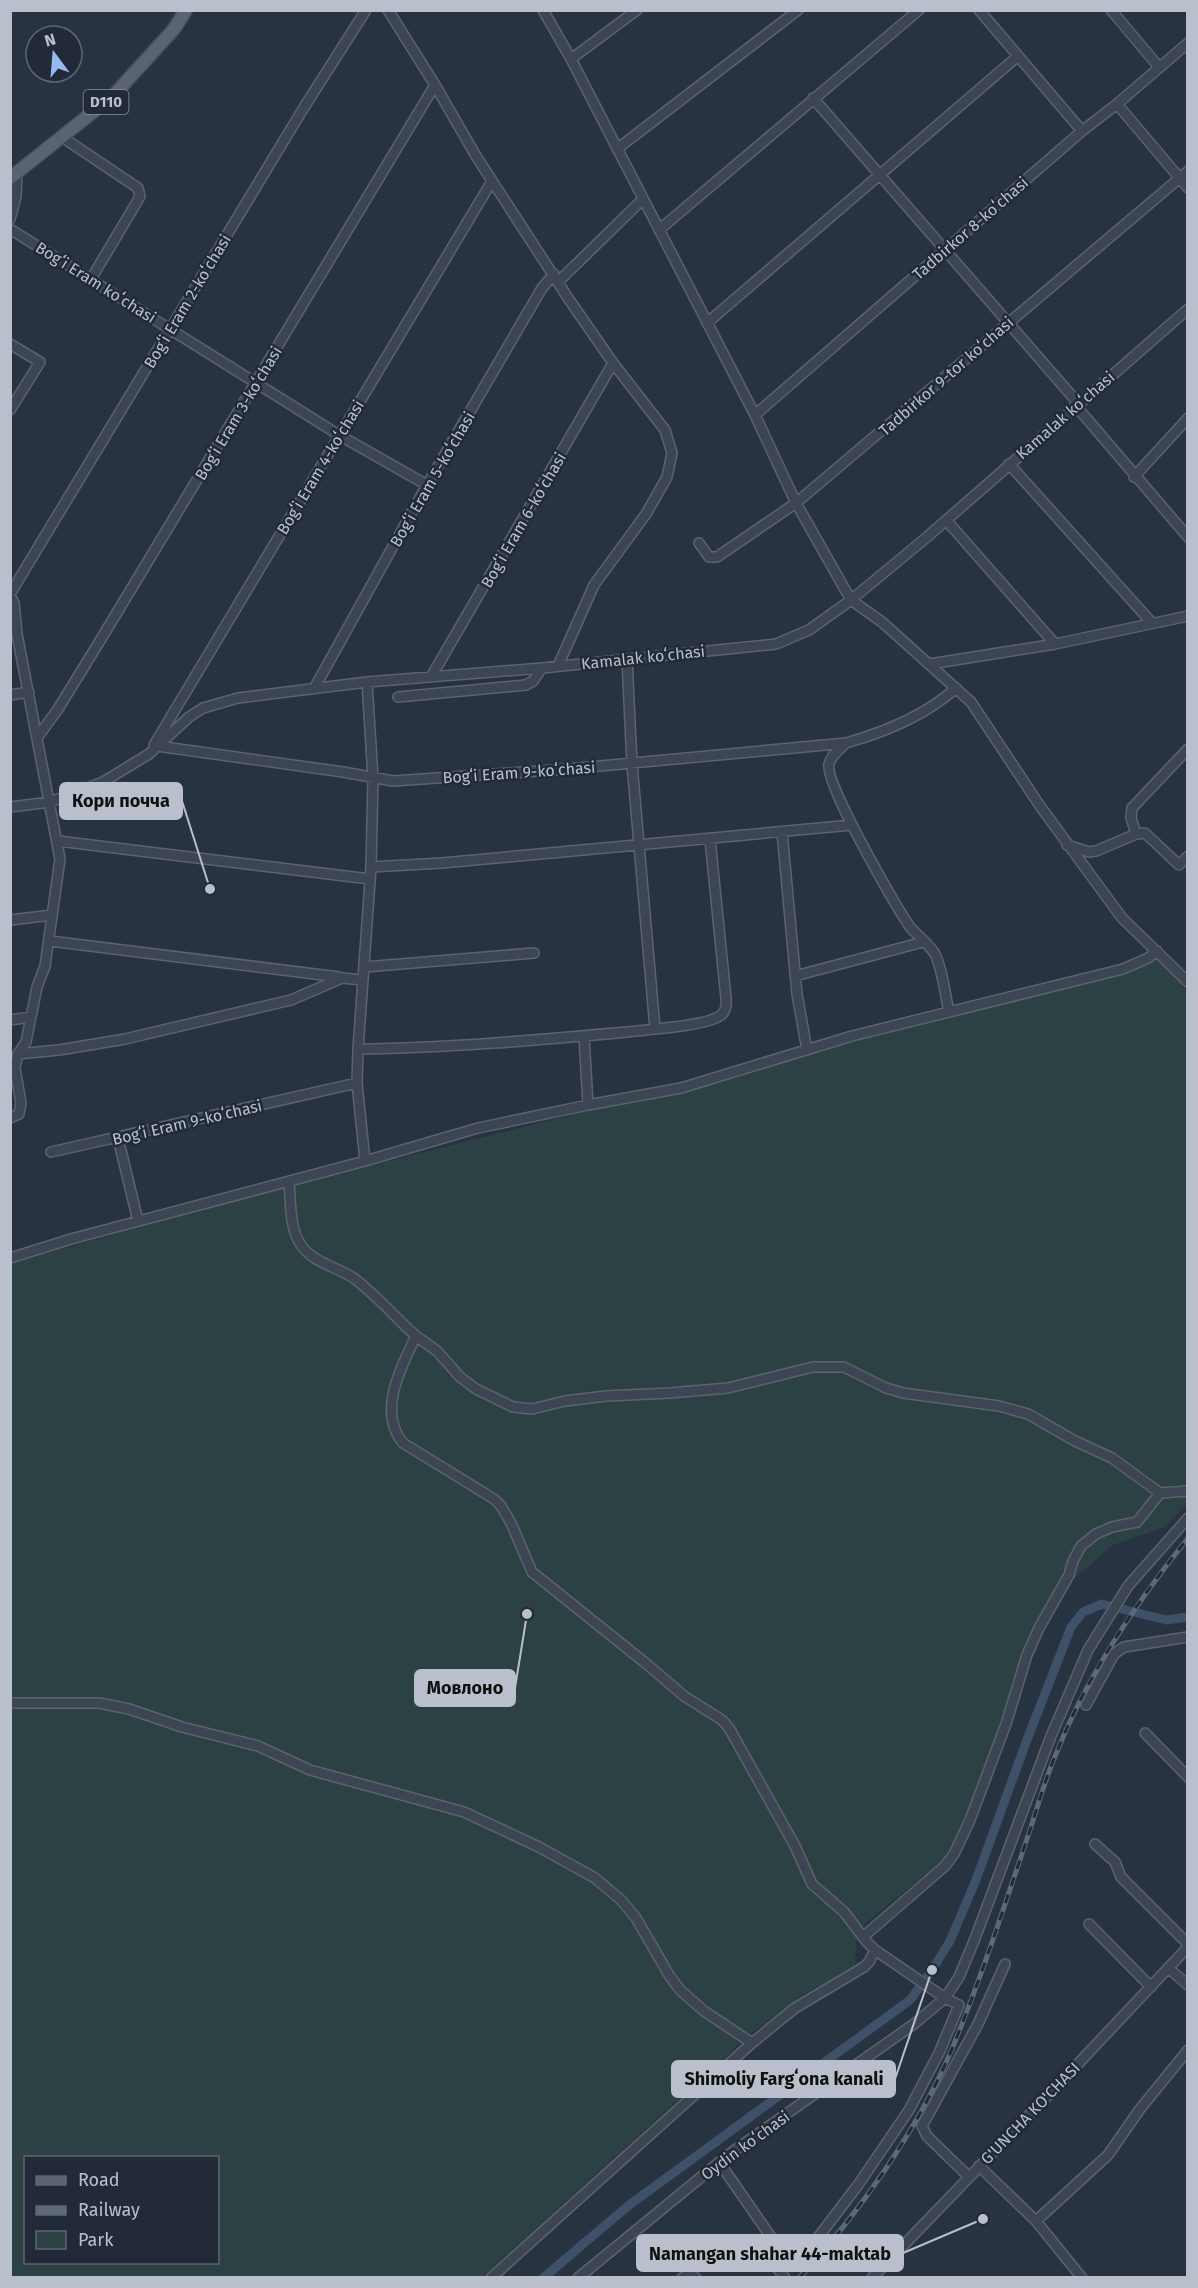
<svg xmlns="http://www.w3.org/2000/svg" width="1198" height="2288" viewBox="0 0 1198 2288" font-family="'Fira Sans',sans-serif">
	<rect width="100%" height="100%" fill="#283341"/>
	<path fill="#2b4143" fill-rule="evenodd" d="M1156,957l31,25v522l-22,23 -52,18 -53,46 -31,46 -61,203 -111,90 -2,38 -51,26 -51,38 -271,245 -471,1v-1015l274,-76 460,-116 83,-29zM26,2158h192v104h-192z"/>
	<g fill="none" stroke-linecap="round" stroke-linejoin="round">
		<path stroke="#3f5069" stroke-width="9" d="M543,2278l85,-72 282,-206 22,-30 18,-29 26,-61 49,-135 46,-118 12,-15 19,-8 64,16 22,-3"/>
		<g stroke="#5a636e" stroke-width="12">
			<path id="minor" d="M388,10l47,75 41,71 92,142 45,65 52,67 7,23 -5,24 -21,37 -52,71 -36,81
				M543,10l28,49 184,356 41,88 55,97 31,22 89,80 69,104 82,112 66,64
				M979,10l103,121
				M1111,10l48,57
				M571,59l66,-49
				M813,98l265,305
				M1117,104l71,84
				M62,137l76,51 2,8 -2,4 -47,79
				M617,149l181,-139
				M10,219l6,-22 1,-23
				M10,229l329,206 88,50
				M659,230l260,-220
				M558,282l85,-83
				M707,323l310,-266
				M10,344l30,18 -30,48
				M1075,405l113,132
				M755,415l327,-284 35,-27 71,-61
				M1009,464l143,159
				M1134,477l54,-59
				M946,520l109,124
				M699,543l10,14h8l79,-54 392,-332
				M10,594l293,-485 63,-99
				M10,596l4,7 3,31 43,225 -15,107 -8,21 -11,55 -8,12 -3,14 6,35 -2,11 -9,4
				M627,659l5,105 23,265
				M930,664l125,-20 133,-28
				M431,677l182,-314
				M315,687l112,-202 115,-197 12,-14
				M10,695l19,-3
				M398,697l128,-12 7,-4 9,-13
				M37,738l21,-29 40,-65 337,-559
				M846,743c-6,6 -15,12 -17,21 -5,19 67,142 81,163 8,9 19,17 25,27 8,17 10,40 14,58
				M154,745l338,-564
				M157,746l186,26 50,9 175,-12 278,-26c39,-11 80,-28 110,-55
				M10,807l40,-5 53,-20 46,-28 40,-37 14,-9 35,-10 129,-16 175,-14 234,-24 33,-14 42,-30 76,-63 261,-228
				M782,832l15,162 10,56
				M1136,834l-5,-16 1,-10 56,-59
				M58,841l312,38
				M1067,845l22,7 7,-1 40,-17 9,-1 34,32 9,-9
				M371,867l71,-4 410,-38
				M10,920l42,-5
				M50,941l289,36
				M364,967l170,-14
				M795,976l128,-34
				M10,1020l21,-3
				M584,1036l4,69
				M358,1049c90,-1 180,-9 269,-17 23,-3 71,-5 91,-15 8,-4 9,-11 8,-19l-16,-159
				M18,1054l41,-4 66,-11 166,-39 51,-22 21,2
				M118,1138l20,83
				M51,1152l306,-69
				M365,1161l-8,-78 1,-34 13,-182 2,-89 -6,-96
				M289,1182c2,19 0,46 12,63 12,18 37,22 54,34 21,16 41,39 61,57
				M10,1258l61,-19 294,-78 113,-33 110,-23 93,-17 171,-52 271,-67 25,-11 9,-7
				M10,1703h89l30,6 53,18 76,19 52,24 154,42 75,35 56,31 26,22 15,18 33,57 11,15 24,21 48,32
				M1086,1705l28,-51 10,-7 64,-10
				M1145,1733l43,44
				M1095,1844l20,18 6,15 67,67
				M1089,1924l62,63
				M863,1937l82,-71 9,-12 16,-34 36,-96 21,-69 12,-27 30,-53 4,-14 8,-15 15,-12 16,-7 25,-5 23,-29
				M1168,1968l20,17
				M719,2162l52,75
				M979,2166l57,55 46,57
				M969,2177l-42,-41 -5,-10 56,-102 27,-60
				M1036,2221l72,-66 32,-46 48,-59
				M491,2278l261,-235 43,-35 69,-41 5,-5 6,-12 -9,-9 -22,-29 -32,-28 -17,-38 -66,-118 -7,-8 -38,-24 -35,-30 -117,-94 -21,-49 -10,-17 -7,-7 -91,-56c-26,-31 -2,-76 13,-107l21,15 23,26 16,12 37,18 19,2 33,-8 41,-5 64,-3 58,-5 85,-21h31l42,21 17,5 96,13 29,8 47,27 37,17 48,35 28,-2
				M578,2278l150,-123 186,-131 31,-26 14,-21 15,-36 77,-205 37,-86 40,-64 60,-68
				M682,2278l8,-4 6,4
				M785,2278l-7,-9 35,-25 45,-59 51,-75 30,-57 20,-48 -14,-7 -70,-48
				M872,2278l187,-194 129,-137"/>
		</g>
		<g stroke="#464e5a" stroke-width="15">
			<path id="major" d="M10,178l103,-82 61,-67 12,-19"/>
		</g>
		<use href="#minor" stroke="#3c4551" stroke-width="9"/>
		<use href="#major" stroke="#5a6471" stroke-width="12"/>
		<g stroke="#5e6977" stroke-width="5">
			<path id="rail" d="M799,2278c60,-64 119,-149 153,-229 30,-73 54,-148 79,-222 8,-25 15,-50 25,-73 31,-79 79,-150 132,-216"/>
		</g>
		<use href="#rail" stroke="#212a36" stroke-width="3" stroke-dasharray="9" stroke-linecap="butt"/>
	</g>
	<g text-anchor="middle" stroke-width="5" stroke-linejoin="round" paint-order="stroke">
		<rect fill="#212a36" stroke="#8b939e" stroke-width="1.5" x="83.5" y="90" width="45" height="24" rx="4.5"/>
		<g font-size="15" font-weight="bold" fill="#b9c0cb">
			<text x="106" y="107">D110</text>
		</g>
		<g font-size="16" fill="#b9c0cb" stroke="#212a36">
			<text transform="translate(970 228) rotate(-41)" y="6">Tadbirkor 8-koʻchasi</text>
			<text transform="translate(96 282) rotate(32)" y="6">Bogʻi Eram koʻchasi</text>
			<text transform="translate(187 301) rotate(-59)" y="6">Bogʻi Eram 2-koʻchasi</text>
			<text transform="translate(946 376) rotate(-41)" y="6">Tadbirkor 9-tor koʻchasi</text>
			<text transform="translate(238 413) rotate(-59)" y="6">Bogʻi Eram 3-koʻchasi</text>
			<text transform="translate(1065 415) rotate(-41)" y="6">Kamalak koʻchasi</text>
			<text transform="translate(320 467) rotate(-59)" y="6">Bogʻi Eram 4-koʻchasi</text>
			<text transform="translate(432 479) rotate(-60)" y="6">Bogʻi Eram 5-koʻchasi</text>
			<text transform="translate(523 520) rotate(-60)" y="6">Bogʻi Eram 6-koʻchasi</text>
			<text transform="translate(643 657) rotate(-6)" y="6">Kamalak koʻchasi</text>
			<text transform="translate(519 772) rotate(-4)" y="6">Bogʻi Eram 9-koʻchasi</text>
			<text transform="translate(187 1122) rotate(-13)" y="6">Bogʻi Eram 9-koʻchasi</text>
			<text transform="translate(1030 2113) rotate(-46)" y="6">G'UNCHA KO'CHASI</text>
			<text transform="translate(745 2145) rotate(-36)" y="6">Oydin koʻchasi</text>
		</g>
	</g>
	<path fill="none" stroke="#b9c0cb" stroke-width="2" d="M210 889L182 801M527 1614L515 1688M932 1970L895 2079M983 2219L903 2253"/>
	<g fill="#b9c0cb" stroke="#212a36" stroke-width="2">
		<circle cx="210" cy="889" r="6"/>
		<circle cx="527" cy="1614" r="6"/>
		<circle cx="932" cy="1970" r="6"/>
		<circle cx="983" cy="2219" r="6"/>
	</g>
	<g fill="#b9c0cb" stroke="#b9c0cb" stroke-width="2">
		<rect x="60" y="783" width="122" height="36" rx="6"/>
		<rect x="415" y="1670" width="100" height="36" rx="6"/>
		<rect x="672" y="2061" width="223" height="36" rx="6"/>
		<rect x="637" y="2235" width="266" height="36" rx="6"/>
	</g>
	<g font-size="18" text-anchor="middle" font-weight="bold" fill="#111">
		<text x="121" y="807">Кори почча</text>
		<text x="465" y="1694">Мовлоно</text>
		<text x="784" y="2085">Shimoliy Fargʻona kanali</text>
		<text x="770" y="2260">Namangan shahar 44-maktab</text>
	</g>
	<rect width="1198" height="2288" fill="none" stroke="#b9c0cb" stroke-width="24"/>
	<rect x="24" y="2156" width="195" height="108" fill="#212a36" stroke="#5e6672" stroke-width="1.5"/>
	<rect x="36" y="2176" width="30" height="9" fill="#5a6471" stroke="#5e6672" stroke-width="1.5"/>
	<text x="78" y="2186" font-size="18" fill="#b9c0cb">Road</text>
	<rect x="36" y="2206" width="30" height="9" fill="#5e6977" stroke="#5e6672" stroke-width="1.5"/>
	<text x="78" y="2216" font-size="18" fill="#b9c0cb">Railway</text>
	<rect x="36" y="2231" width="30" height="18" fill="#2b4143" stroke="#5e6672" stroke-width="1.5"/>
	<text x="78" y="2246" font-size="18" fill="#b9c0cb">Park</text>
	<g transform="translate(54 54) rotate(344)"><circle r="28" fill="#212a36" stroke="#5e6672" stroke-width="1.5"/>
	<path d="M0-4.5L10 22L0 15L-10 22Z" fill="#95baf3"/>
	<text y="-9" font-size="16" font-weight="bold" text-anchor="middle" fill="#b9c0cb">N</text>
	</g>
</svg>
